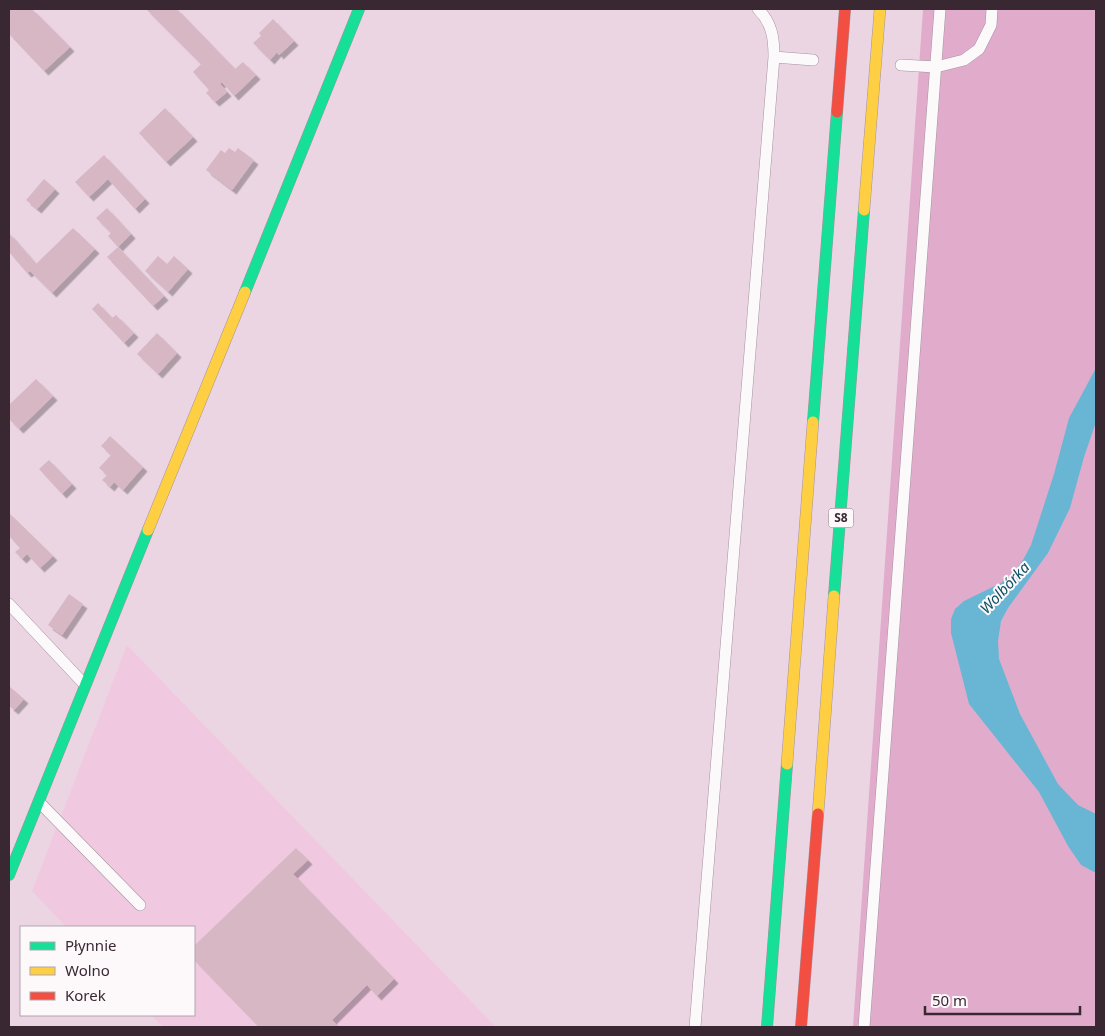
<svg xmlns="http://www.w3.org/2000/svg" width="1105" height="1036" viewBox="0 0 1105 1036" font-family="'Noto Sans',sans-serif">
	<defs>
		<filter id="shadow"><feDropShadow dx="4.5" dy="4.5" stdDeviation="0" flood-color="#0004"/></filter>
	</defs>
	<rect width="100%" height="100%" fill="#ecd5e3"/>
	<path fill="#f0c9e0" d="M127,645l369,382h-333l-12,-12h43v-88h-128l-34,-36z"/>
	<path fill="#e1accc" d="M923,9h173v1018h-243z"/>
	<path fill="#68b6d4" d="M1096,368v54l-12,35 -14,51 -22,45 -40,55 -7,13 -3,20 1,18 21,55 38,70 20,21 18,9v59l-15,-8 -13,-19 -29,-54 -70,-88 -18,-71v-14l4,-10 9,-8 37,-18 11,-9 11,-14 8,-15 23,-71 15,-56z"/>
	<path fill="#d7b7c4" filter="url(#shadow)" d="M9,9h23l38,38 -26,24 -35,-37z
		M146,9h31l58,60 8,-7 13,13 -22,21 -12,-14 -2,2 7,8 -12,10 -9,-9 3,-3 -16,-18 8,-8z
		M273,19l21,22 -15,14 -2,-3 -7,8 -17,-17 8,-7 -2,-3z
		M165,108l28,29 -27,25 -27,-29z
		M229,148l6,4 3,-4 16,12 -22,30 -26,-20 15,-20 4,3z
		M104,155l41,44 -10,10 -27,-30 -19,18 -14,-15z
		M44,179l11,10 -18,20 -11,-9z
		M107,208l24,26 -13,13 -10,-11 3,-3 -15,-15z
		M73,228l22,21 -43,44 -22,-22 -3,2 -18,-21v-19l27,31z
		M118,247l46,49 -11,10 -46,-49z
		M158,256l9,8 7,-8 14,13 -20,23 -23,-21z
		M98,303l14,15 4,-3 18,18 -10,10 -32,-34z
		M157,333l20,20 -19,21 -21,-20z
		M36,379l17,17 -34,33 -10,-10v-14z
		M110,436l33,31 -20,23 -9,-8 -4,5 -8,-7 5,-5 -8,-7 12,-13 -10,-9z
		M49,460l23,24 -10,10 -23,-25z
		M9,513l44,43 -13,12 -13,-14 -5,5 -7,-7 5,-4 -11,-12z
		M69,594l14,10 -21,31 -14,-10z
		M9,686l15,13 -10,11 -5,-4z
		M296,848l12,12 -15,14 101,105 -17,17 -10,-11 -35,35 7,7h-80l-65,-67v-14z"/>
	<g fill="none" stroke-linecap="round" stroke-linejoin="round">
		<g stroke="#a4929d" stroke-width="12">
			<path id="lane" d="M774,57l39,3
				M901,65l35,2 28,-7 15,-11 12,-24 1,-16
				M9,604l76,81
				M39,802l101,103
				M695,1027l79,-970c0,-19 -2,-34 -16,-48
				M864,1027l76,-1018"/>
		</g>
		<g stroke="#a4929d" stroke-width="12">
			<path id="fast" d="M245,292l114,-283
				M813,422l24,-310
				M834,596l30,-386
				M9,875l139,-345
				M767,1027l20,-263"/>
		</g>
		<g stroke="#a4929d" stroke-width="12">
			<path id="slow" d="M864,210l16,-201
				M148,530l97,-238
				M787,764l26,-342
				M818,814l16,-218"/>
		</g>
		<g stroke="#a4929d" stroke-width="12">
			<path id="jam" d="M837,112l8,-103
				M801,1027l17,-213"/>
		</g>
		<use href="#lane" stroke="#fcf9fb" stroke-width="11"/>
		<use href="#fast" stroke="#16e098" stroke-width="11"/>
		<use href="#slow" stroke="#ffcf43" stroke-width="11"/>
		<use href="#jam" stroke="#f24e42" stroke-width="11"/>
	</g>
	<g text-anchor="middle" stroke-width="4" stroke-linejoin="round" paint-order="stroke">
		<rect fill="#fdf9fb" stroke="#74676e" stroke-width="1" x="828.5" y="508.5" width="25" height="19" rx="4"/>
		<g font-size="12" font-weight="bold" fill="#392832">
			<text x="841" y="522">S8</text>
		</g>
		<g font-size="15" font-style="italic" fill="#0d4f62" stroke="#fdf9fb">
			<text transform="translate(1005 588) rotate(-47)" y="5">Wolbórka</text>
		</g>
	</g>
	<rect width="1105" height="1036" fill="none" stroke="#392832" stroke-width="20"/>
	<rect x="20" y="926" width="175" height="90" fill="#fdf9fb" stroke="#afa5ab"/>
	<rect x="30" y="942" width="25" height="8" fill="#16e098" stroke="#afa5ab"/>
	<text x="65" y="951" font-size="15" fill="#392832">Płynnie</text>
	<rect x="30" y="967" width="25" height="8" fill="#ffcf43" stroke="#afa5ab"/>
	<text x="65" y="976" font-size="15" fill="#392832">Wolno</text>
	<rect x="30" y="992" width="25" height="8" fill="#f24e42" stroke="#afa5ab"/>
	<text x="65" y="1001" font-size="15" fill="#392832">Korek</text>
	<path d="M925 1006v8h155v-8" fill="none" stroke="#392832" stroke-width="2.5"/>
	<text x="932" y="1006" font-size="15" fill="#392832" stroke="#fdf9fb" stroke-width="4" paint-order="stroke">50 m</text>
</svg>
